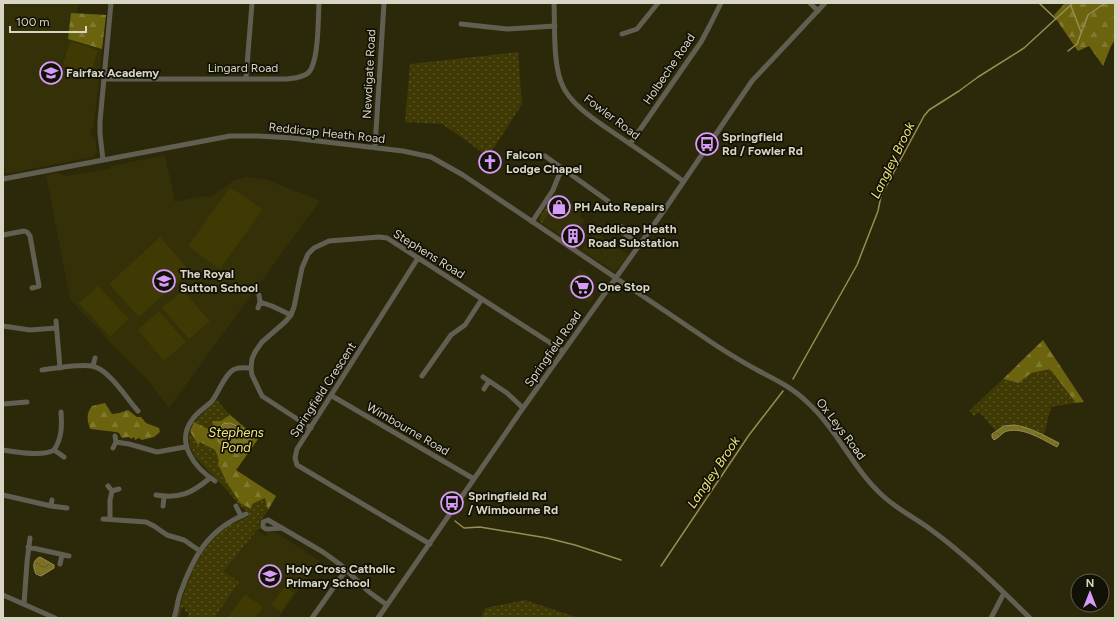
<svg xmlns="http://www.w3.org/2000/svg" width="1118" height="621" viewBox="0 0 1118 621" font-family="Figtree,sans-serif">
	<defs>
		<pattern id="green-dots" width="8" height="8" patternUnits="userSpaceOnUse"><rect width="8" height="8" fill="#3f3904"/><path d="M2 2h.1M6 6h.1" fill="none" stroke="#5a5527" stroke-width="1.8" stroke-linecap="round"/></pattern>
		<pattern id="forest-firs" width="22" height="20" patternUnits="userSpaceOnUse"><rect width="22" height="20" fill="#6c630f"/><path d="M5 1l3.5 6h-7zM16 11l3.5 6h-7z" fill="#807930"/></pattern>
		<pattern id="water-waves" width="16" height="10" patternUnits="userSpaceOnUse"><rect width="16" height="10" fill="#7a7122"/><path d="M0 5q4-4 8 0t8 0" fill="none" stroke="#605b2d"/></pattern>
	</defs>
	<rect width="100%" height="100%" fill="#2c280a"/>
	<path fill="#343008" d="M3,3h75l-1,10 29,2 -12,111 -3,3v6l4,3 2,13 -4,6 -87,17 -3,-13z
		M165,155l10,47 28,-6 7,1 23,-16 13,-4 22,3 52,21 -151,207 -25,-32 -25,-24 -49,-53 -24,-124 11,-2 9,3 45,-8v-2z
		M560,196l23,15 -4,5 6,4 -10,16 -3,-1 -4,6 -26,-18z
		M595,232l33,23 -13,17 -34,-22z
		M580,269l10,7 2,18 2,3 -4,6 -23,-16z
		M257,530l9,6 2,-4h7l45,29 -42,57h-64l25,-36 -15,-11z"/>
	<path fill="url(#green-dots)" d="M518,52l4,52 -34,53 -21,-16 -25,-17 -37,-2 5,-58z
		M555,194l5,2 -18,27 -2,-2v-4z
		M1050,368l26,35 -25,4 -7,28c-17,-7 -30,-14 -48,-4l-17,-19 -5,4 -5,-5 34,-32 16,4 12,-10z
		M217,400l10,12 31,27 -22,32 40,25 -11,19 -6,7 1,6 -3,2 -33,41 15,11 -25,36h-27l2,-5 -4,-2v-3l-3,-1 -3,11h-2c8,-32 20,-67 46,-89 7,-5 17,-8 25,-12l-1,-6 -8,-6 -12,-15 -32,-33c-16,-27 4,-40 22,-57z
		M525,600l54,18h-98l4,-10z"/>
	<path fill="url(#forest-firs)" d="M1065,3h50v37l-4,6 -8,20 -14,-20 -11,5 -22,-32 -2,-4z
		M71,13l35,2 -4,34 -34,-10z
		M1043,340l41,62 -8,1 -26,-34 -19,4 -12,10 -16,-4z
		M105,403l7,11 7,-1 9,-3 9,7h4l5,6 13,5 1,4 -6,5 -12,3 -3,-2 -4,2 -1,-3 -3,2 -2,-2 -7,1 -3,-5 -3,-1 -26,-3c-3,-10 -4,-15 2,-23z
		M230,415l28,24 -22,31 40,26 -8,14 -3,-12 -13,6 -1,5 -11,-6 -14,-22 -8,-17 1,-5 -4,-9 -15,-8 -2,3 -8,-14 4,-9 20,10 -2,-11h9z"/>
	<path fill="#3f3904" d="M70,41l28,9 -7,23 -28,-8z
		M230,187l33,22 -43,60 -32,-23z
		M160,237l30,34 -51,46 -30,-33z
		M98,286l31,33 -19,18 -31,-34z
		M183,290l27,31 -21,18 -27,-31z
		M159,311l27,31 -22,19 -26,-31z
		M285,586l9,7 -13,19 -10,-7z
		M245,594l18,13 -8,11h-28z"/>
	<path fill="url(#water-waves)" stroke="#968f53" d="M230,423l18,8 4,11 -6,11c-14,1 -19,-1 -28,-12v-9l5,-8z
		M1014,425c16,2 31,11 45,18l-2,4c-14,-7 -33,-20 -50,-16 -4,1 -7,6 -13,9l-2,-3v-3l12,-8z
		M40,557l14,8v3l-13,8 -5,-2c-3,-6 -4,-14 4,-17z"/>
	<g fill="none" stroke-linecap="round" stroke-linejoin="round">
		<path stroke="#968f53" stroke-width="1.5" d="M1039,3l17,16
			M1071,6l10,26
			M1068,51l9,-7 11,-29 17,-12
			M793,379l64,-114 21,-54 3,-15 43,-80 5,-6 30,-19 19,-14 46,-29 49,-45
			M455,521l9,7 16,-1 67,11 28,7 46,15
			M661,566l88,-131 34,-44"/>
		<path stroke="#605f51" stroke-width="5" d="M554,3c1,23 -1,58 7,79 9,26 47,46 69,62 18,12 35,24 53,37
			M810,3l8,8
			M461,24l46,5 48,-3
			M622,34l15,-5 21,-26
			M246,78l6,-75
			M104,79h183c7,-1 15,-1 21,-6 11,-10 10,-54 11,-70
			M630,144l71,-102 8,-15 12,-24
			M375,147l9,-144
			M545,156l63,45
			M103,160l-3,-26v-13l11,-118
			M3,179l227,-43h28l34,2 111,13 28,6 32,18 254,171c14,9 27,17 42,25 17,9 34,17 48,31 30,27 46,67 76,94 14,13 32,22 47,33 36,26 68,58 100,89
			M532,222l21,-32 6,-15 4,-6
			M622,227l-3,3 21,14
			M3,235l21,-4 3,1 3,4 9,50 -7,2
			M418,258l-121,191 -2,9 2,7 133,79
			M260,302l12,4 19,9
			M258,308l2,-6 -1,-7
			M56,321l4,47
			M3,326l27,4 26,-2
			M93,366l2,-8
			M42,370c13,-2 38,-6 50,-4 17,3 35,33 46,45
			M422,376l29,-41 14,-10 17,-26
			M483,377l24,16 16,15
			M484,389l5,-8
			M332,396l142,83
			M3,404l24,-2
			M311,428l-49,-32 -10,-21 -1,-7 1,-9 3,-7 7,-10 23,-20 6,-7 3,-8 8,-39 6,-14 6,-6 15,-7 50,-4 8,1 176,113
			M116,442l13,2 28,8 28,-5
			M113,448l3,-6 -1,-6
			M3,450c13,2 40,7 51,0l10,7
			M54,450c8,-12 8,-24 7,-38
			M215,481c-20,-13 -40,-38 -23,-61 5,-8 14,-13 20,-19 7,-9 13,-28 23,-32 5,-2 11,-1 16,-1
			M108,486l4,5 7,-2
			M3,495l48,11 16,2
			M156,495c24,4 36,-2 54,-17
			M51,506l1,-6
			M163,506l1,-9
			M236,506l5,10
			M103,519l43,3 8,4 13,9 17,5 16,11
			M110,519v-19l2,-9
			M282,528l-16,1 -3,-2v-5l5,-2 55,32 18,13 28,27 18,13
			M28,547l41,9
			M60,564l2,-9
			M3,595l52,23
			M24,604l3,-42 3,-24
			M174,618c3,-8 3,-16 6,-24 13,-37 28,-65 66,-80
			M312,618l34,-48
			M378,618l145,-210 142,-199 87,-128 73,-78
			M991,618l13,-25"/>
	</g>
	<defs>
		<g id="school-ring" transform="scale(1.15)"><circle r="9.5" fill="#121105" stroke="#d79bf9" stroke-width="1.5"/><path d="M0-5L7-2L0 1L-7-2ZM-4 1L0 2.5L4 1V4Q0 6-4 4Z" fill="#d79bf9"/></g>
		<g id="bus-ring" transform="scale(1.15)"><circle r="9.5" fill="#121105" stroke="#d79bf9" stroke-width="1.5"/><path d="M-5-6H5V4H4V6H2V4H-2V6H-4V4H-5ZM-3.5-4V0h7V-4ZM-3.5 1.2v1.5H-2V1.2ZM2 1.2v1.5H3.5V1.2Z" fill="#d79bf9"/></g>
		<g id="church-ring" transform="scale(1.15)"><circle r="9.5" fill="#121105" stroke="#d79bf9" stroke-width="1.5"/><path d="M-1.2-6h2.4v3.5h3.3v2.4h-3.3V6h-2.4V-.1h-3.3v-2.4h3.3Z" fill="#d79bf9"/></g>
		<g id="shop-ring" transform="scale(1.15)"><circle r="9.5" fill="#121105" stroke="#d79bf9" stroke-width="1.5"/><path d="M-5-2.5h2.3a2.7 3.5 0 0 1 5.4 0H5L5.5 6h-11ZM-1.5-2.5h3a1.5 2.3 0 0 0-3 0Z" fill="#d79bf9"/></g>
		<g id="building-ring" transform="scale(1.15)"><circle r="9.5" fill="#121105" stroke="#d79bf9" stroke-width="1.5"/><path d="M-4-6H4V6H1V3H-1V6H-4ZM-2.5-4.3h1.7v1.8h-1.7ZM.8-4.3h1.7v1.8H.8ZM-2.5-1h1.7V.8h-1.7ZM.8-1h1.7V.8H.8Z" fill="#d79bf9"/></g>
		<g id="supermarket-ring" transform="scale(1.15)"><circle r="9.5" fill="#121105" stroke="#d79bf9" stroke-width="1.5"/><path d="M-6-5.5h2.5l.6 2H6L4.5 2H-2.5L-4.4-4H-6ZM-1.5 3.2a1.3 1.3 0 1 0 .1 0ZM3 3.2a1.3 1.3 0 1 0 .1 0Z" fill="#d79bf9"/></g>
	</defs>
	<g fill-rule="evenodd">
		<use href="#school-ring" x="51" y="73"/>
		<use href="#bus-ring" x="707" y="144"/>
		<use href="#church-ring" x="490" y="162"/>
		<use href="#shop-ring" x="559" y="207"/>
		<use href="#building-ring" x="573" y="236"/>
		<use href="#school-ring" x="164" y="281"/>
		<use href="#supermarket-ring" x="582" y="287"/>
		<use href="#bus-ring" x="452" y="503"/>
		<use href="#school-ring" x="270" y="576"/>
	</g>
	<g text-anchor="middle" stroke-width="3.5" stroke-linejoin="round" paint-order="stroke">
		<g font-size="12" fill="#d7d6c5" stroke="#121105">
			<text x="243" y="72">Lingard Road</text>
			<text transform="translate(669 69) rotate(-56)" y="4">Holbeche Road</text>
			<text transform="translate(369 74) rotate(-87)" y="4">Newdigate Road</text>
			<text transform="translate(612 117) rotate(37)" y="4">Fowler Road</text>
			<text transform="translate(327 133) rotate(6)" y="4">Reddicap Heath Road</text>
			<text transform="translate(429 254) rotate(32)" y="4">Stephens Road</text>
			<text transform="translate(553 349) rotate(-55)" y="4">Springfield Road</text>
			<text transform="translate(323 390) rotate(-57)" y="4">Springfield Crescent</text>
			<text transform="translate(408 429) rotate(30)" y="4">Wimbourne Road</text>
			<text transform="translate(841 429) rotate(53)" y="4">Ox Leys Road</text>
		</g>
		<g font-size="12" font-weight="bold" fill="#d7d6c5" stroke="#121105" text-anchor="start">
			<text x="66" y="77">Fairfax Academy</text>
			<text x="722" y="141">Springfield<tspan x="722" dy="14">Rd / Fowler Rd</tspan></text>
			<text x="506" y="159">Falcon<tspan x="506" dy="14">Lodge Chapel</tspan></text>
			<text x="574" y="211">PH Auto Repairs</text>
			<text x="588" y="233">Reddicap Heath<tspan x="588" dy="14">Road Substation</tspan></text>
			<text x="180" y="278">The Royal<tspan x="180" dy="14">Sutton School</tspan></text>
			<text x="598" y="291">One Stop</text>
			<text x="468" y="500">Springfield Rd<tspan x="468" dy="14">/ Wimbourne Rd</tspan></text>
			<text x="286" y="573">Holy Cross Catholic<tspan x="286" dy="14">Primary School</tspan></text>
		</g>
		<g font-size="13" font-style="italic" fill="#f2e67c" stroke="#121105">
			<text transform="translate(892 160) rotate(-64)" y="5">Langley Brook</text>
			<text x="236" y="437">Stephens<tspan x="236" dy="15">Pond</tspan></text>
			<text transform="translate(713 472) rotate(-56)" y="5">Langley Brook</text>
		</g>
	</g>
	<rect width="1118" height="621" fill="none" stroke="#d7d6c5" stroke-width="8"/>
	<g transform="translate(1090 593)"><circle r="19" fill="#121105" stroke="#616052"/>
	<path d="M0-3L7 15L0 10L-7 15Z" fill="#d79bf9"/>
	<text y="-6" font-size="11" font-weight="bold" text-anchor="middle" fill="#d7d6c5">N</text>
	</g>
	<path d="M10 26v6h76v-6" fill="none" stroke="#d7d6c5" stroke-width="2"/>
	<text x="16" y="26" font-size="12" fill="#d7d6c5" stroke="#121105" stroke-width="3" paint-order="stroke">100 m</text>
</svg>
